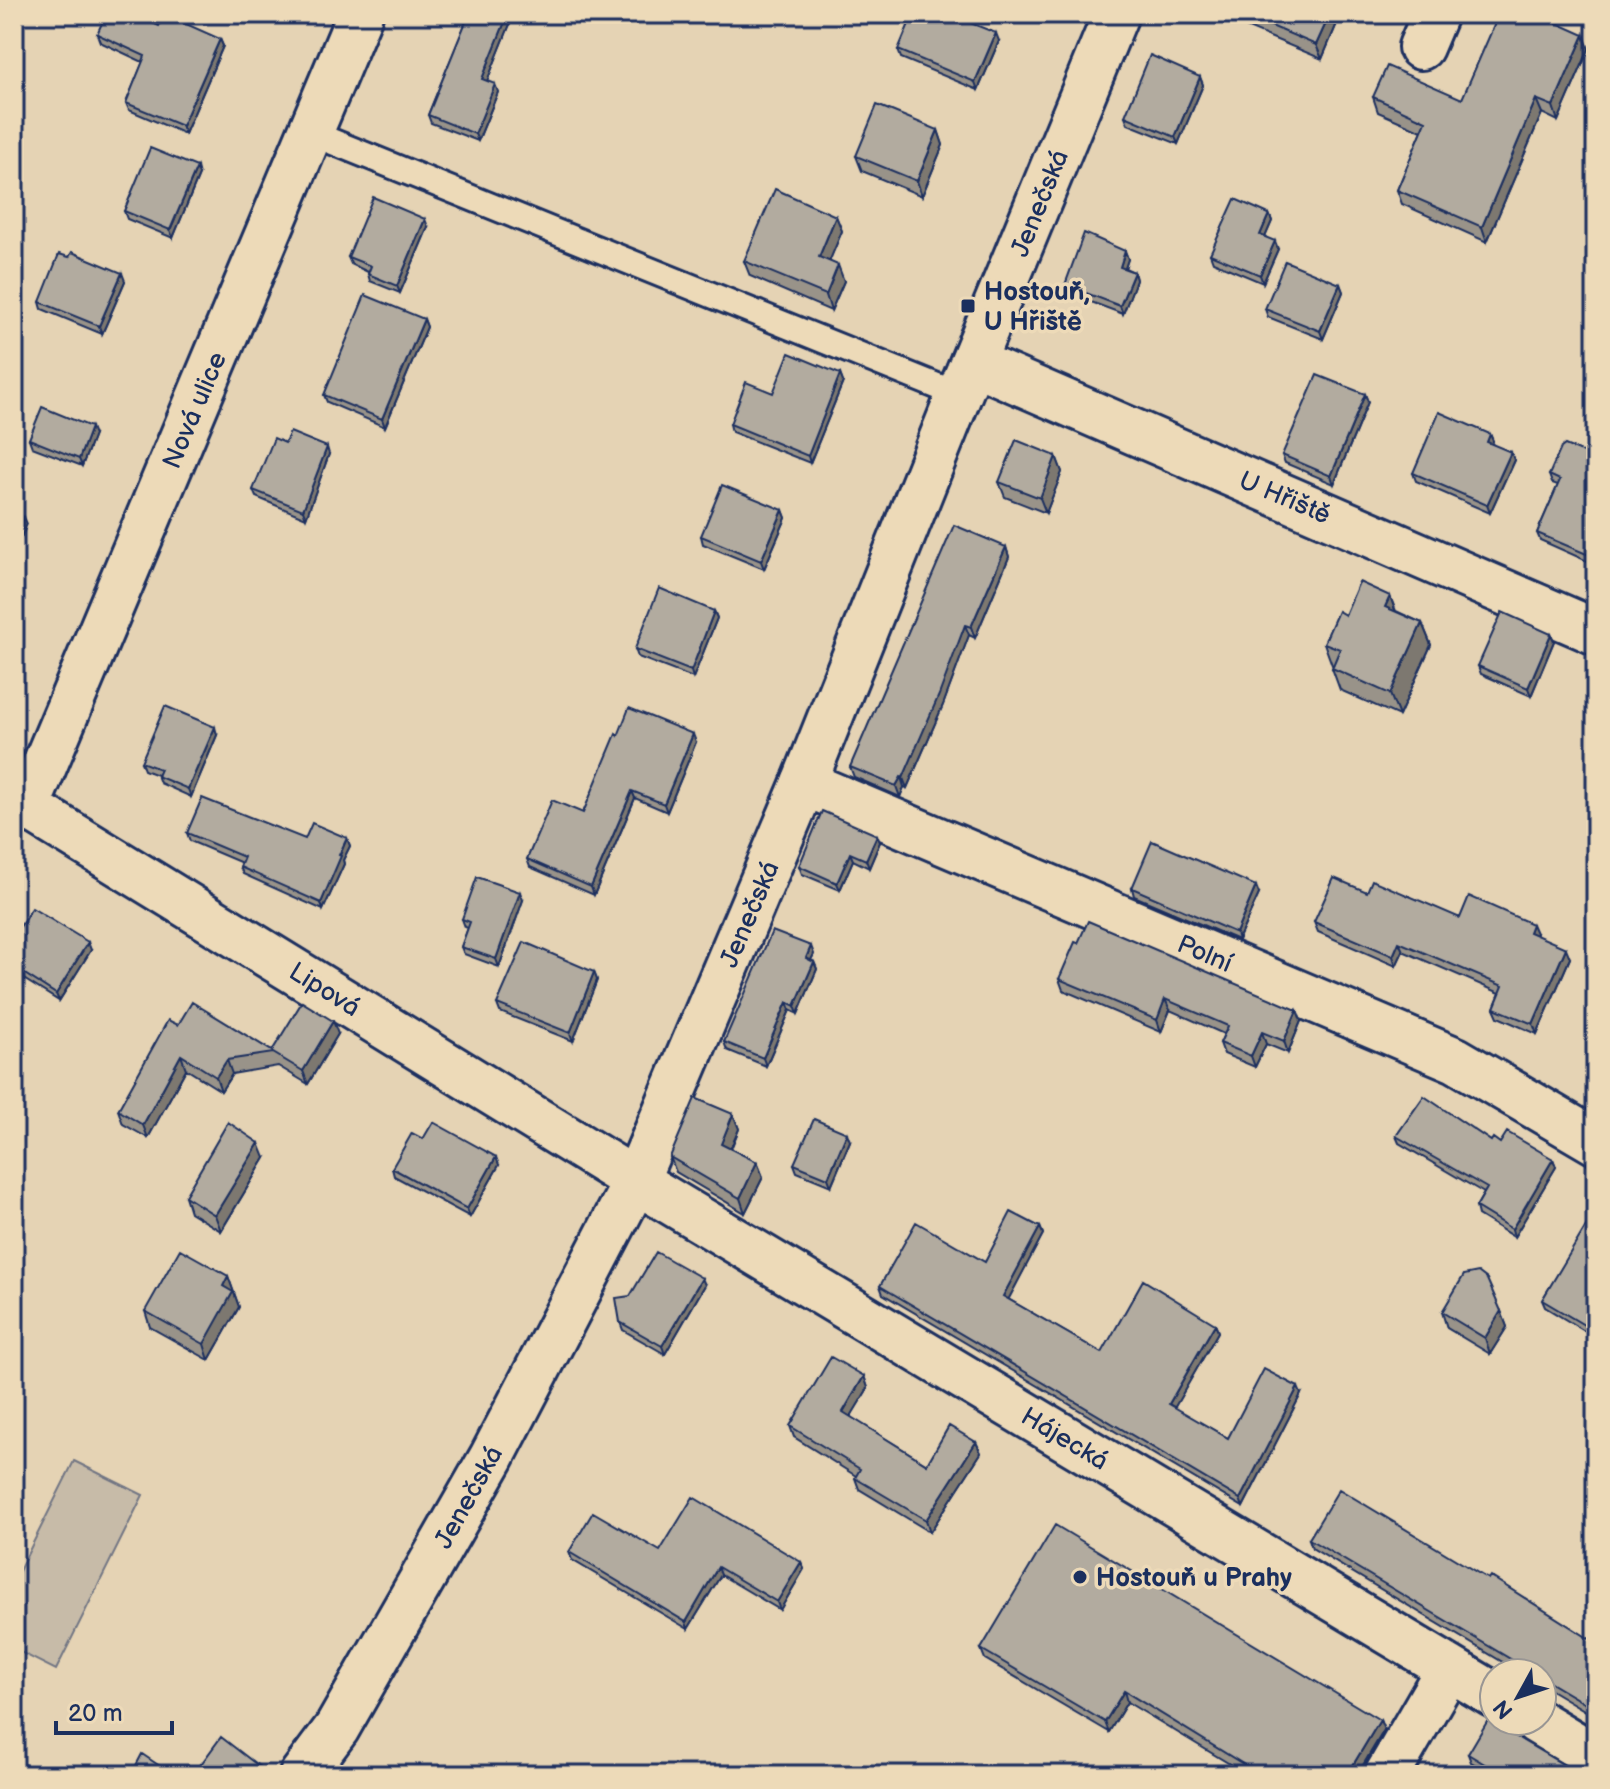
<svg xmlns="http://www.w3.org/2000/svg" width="1610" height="1789" viewBox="0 0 1610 1789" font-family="'Balsamiq Sans',sans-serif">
	<rect width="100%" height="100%" fill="#e5d3b4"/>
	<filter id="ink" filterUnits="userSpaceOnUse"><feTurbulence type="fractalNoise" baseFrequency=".0125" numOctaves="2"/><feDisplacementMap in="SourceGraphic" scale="16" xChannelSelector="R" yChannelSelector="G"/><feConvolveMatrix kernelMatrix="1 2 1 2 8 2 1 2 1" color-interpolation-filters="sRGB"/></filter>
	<g filter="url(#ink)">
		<path fill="#c7bba8" stroke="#717583" stroke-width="2" d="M74,1461l69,34 -87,175 -42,-21v-68z"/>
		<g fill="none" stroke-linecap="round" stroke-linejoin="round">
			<g stroke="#1b2f5e" stroke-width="30">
				<path id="service" d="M311,133l648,262"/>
			</g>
			<g stroke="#1b2f5e" stroke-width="50">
				<path id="minor" d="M1421,47l14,-33
					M973,362l623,270
					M804,783l652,277 140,82
					M14,799l622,382 858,514
					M27,807l333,-793
					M1536,1721l60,36
					M1387,1775l62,-107"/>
			</g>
			<g stroke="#1b2f5e" stroke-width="50">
				<path id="tertiary" d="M302,1775l35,-47 155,-271 144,-276 168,-398 155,-388 157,-381"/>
			</g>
			<use href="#service" stroke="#eddab8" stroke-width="24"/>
			<use href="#minor" stroke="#eddab8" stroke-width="44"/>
			<use href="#tertiary" stroke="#eddab8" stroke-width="44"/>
		</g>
		<path fill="#999389" stroke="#1b2f5e" stroke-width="2" d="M458,14h56l-27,67 11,11 -20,49 -47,-18 -3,-8 40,-97z
			M1237,14h104l-19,45 -81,-34z
			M1546,19l43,30 -31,72 -16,-8 -55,129 -85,-38 -5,-14 25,-59 -44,-19 -5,-15 89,2z
			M159,26l61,13 3,7 -38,88 -56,-24 -3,-7 17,-41 -43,-20 -3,-8z
			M999,41l-21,49 -77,-32 -3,-8z
			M1200,77l3,8 -25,59 -50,-20 -3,-8z
			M938,130l5,15 -21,51 -60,-25 -6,-15z
			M199,175l-26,63 -46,-19 -3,-8z
			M1269,214l3,7 -7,16 13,12 -15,34 -50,-21 -3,-8z
			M836,216l6,15 -13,30 15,20 -13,30 -81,-35 -6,-15z
			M428,227l-28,66 -30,-12 -2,-7v-2l-17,-8 -3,-7z
			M1125,251l3,8 -3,9 9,4 2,8 -13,34 -56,-21 -2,-8z
			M69,257l56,24 -23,53 -60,-25 -2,-7z
			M1340,284l3,8 -20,47 -55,-22 -3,-8z
			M424,319l3,8 -42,100 -58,-25 -3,-7z
			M840,374l3,8 -33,81 -78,-31 -2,-8 43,-31z
			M1365,394l3,8 -34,82 -49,-21 -3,-8z
			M1490,434l3,7 -1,3 22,16 -24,53 -74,-32 -3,-8z
			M94,435l-12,31 -50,-19 -3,-8z
			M285,443l44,11 -23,64 -50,-21 -3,-7z
			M1056,456l6,16 -16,41 -41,-16 -6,-15z
			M1596,458v33l-2,6 2,1v67l-56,-25 -3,-7 21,-48 -6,-2 -3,-8z
			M783,510l3,8 -22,51 -61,-25 -2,-8z
			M1006,547l3,10 -34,81 -6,-3 -26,70 -36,83 -3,-1 -4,10 -46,-20 -4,-10z
			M1390,596l6,15 26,12 9,22 -32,71 -59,-26 -8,-22 1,-2 -1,-1 -8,-22 21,-28z
			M714,611l3,7 -24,60 -55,-21 -3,-8z
			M1551,634l3,7 -23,55 -50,-22 -3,-8z
			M217,735l-26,62 -31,-14 -3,-8 -13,-5 -3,-8z
			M618,736l78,6 -29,70 -32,-14 -41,97 -64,-28 -3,-8 56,-46z
			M187,833l118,6 42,-1 3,8 -7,14 1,4 -21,46 -80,-36 -3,-7 2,-4 -52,-22z
			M880,842l-11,26 -16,-8 -13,30 -38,-16 -3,-8z
			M1132,888l127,6 -21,46 -104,-44z
			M1367,892l93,26 76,15 -1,2 35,23 -33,76 -39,-17 -4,-9 6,-15 -97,-42 -7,15 -78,-34 -4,-10z
			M523,900l-24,67 -35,-13 -3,-7 7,-19 -3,-1 -3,-8z
			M14,936l77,14 -32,51 -45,-28z
			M814,954l-3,6 3,2 3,7 -19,45 -8,-4 -24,56 -39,-16 -3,-8z
			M594,972l3,8 -24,61 -73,-29 -3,-8z
			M1059,979l238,31 4,11 -13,32 -22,-9 -11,23 -31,-13 -4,-11 4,-9 -54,-24 -9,22 -98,-42z
			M178,1025l94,26 66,-17 -30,50 -30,-18 -46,8 -11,17 -35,-22 -38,69 -25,-14 -5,-14z
			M733,1114l6,15 -8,20 26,13 6,15 -18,36 -69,-41 -6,-15z
			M1396,1136l95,5 62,18 3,8 -42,70 -36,-22 -2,-8 8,-14 -85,-50z
			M423,1139l76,26 -29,52 -76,-41 -2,-8z
			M850,1141l-19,45 -34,-14 -3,-8z
			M265,1158l-44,73 -31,-19 -5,-16z
			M1596,1212v126l-51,-31 -3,-7z
			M1040,1227l3,7 -35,65 94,54 113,-29 3,8 -44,76 54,30 73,-44 -58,113 -360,-213 -3,-8 105,-24z
			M228,1276l11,31 -30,53 -59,-33 -5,-16z
			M705,1285l-40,69 -42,-24 -3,-8z
			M1501,1311l6,16 -17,27 -43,-26 -5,-16z
			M864,1376l4,12 -18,29 77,47 49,-22 5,11 -51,79 -71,-43 -4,-11 1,-2 -62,-39 -4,-11z
			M1309,1539l179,40 108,64v74l-54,-32v-12h-21l-209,-125z
			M660,1551l141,11 3,7 -24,41 -59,-35 -33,54 -116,-69 -3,-8z
			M981,1649l399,71 4,10 -27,45h-109l-121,-73 -18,30 -124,-73z
			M1468,1754l113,21h-88l-22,-13z"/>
		<path fill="#7d786f" stroke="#1b2f5e" stroke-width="2" d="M508,14h6l-29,72 -3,-7z
			M1330,14h11l-19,45 -6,-14z
			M1537,14h11l-6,15z
			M996,33l3,8 -21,49 -3,-8z
			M1584,35l5,14 -31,72 -5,-15z
			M220,39l3,7 -38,88 -3,-8z
			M1200,77l3,8 -25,59 -3,-7z
			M495,84l3,8 -20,49 -3,-7z
			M1536,99l6,14 -55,129 -5,-15z
			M938,130l5,15 -21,51 -5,-15z
			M197,167l2,8 -26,63 -3,-8z
			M1269,214l3,7 -9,21 -3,-7z
			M836,216l6,15 -17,41 -6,-15z
			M425,219l3,8 -28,66 -3,-7z
			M1275,241l3,8 -15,34 -3,-8z
			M1125,251l3,8 -5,15 -3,-7z
			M838,265l6,16 -13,30 -5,-16z
			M1134,272l2,8 -13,34 -3,-8z
			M122,273l3,8 -23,53 -3,-8z
			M1340,284l3,8 -20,47 -3,-8z
			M424,319l3,8 -42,100 -3,-8z
			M840,374l3,8 -33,81 -2,-7z
			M1365,394l3,8 -34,82 -3,-8z
			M91,427l3,8 -12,31 -3,-7z
			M1490,434l3,7 -3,9 -3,-8z
			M327,447l2,7 -23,64 -3,-8z
			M1511,452l3,8 -24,53 -3,-8z
			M1056,456l6,16 -16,41 -6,-15z
			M1596,476v15l-4,11 -3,-7z
			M783,510l3,8 -22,51 -3,-8z
			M24,517l3,7 -13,30v-15z
			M1006,547l3,10 -34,81 -4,-11z
			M1390,596l8,23 -13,-12z
			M714,611l3,7 -24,60 -2,-7z
			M1422,623l9,22 -32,71 -9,-22z
			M965,625l4,10 -26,70 -36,83 -4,-10z
			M1551,634l3,7 -23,55 -3,-8z
			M215,727l2,8 -26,62 -3,-8z
			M693,734l3,8 -29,70 -3,-8z
			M901,777l3,10 -4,10 -4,-11z
			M632,791l3,7 -41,97 -3,-8z
			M877,835l3,7 -11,26 -3,-8z
			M347,838l3,8 -7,14 1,4 -21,46 -2,-7z
			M850,853l3,7 -13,30 -3,-7z
			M1256,886l3,8 -21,46 -2,-7z
			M520,892l3,8 -24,67 -3,-8z
			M1532,924l4,9 -4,9 -3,-10z
			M88,942l3,8 -32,51 -3,-7z
			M1399,942l4,9 -7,15 -3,-10z
			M811,946l3,8 -6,12 -2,-8z
			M1566,948l4,10 -33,76 -4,-10z
			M814,962l3,7 -19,45 -3,-8z
			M594,972l3,8 -24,61 -3,-8z
			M1165,999l5,11 -9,22 -4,-12z
			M787,1002l3,8 -24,56 -3,-8z
			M1297,1010l4,11 -13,32 -4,-12z
			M333,1021l5,13 -30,50 -5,-13z
			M1262,1032l4,12 -11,23 -4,-11z
			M181,1055l5,14 -38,69 -5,-13z
			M227,1060l5,14 -11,17 -5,-14z
			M733,1114l6,15 -13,30 -5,-15z
			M847,1133l3,8 -19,45 -3,-8z
			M259,1143l6,15 -44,73 -6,-16z
			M496,1157l3,8 -29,52 -3,-8z
			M1553,1159l3,8 -42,70 -2,-8z
			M757,1162l6,15 -18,36 -5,-15z
			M1040,1227l3,7 -37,70 -3,-8z
			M228,1276l11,31 -30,53 -5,-16 19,-58z
			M702,1278l3,7 -40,69 -3,-8z
			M1501,1311l6,16 -17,27 -5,-16z
			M1215,1324l3,8 -46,80 -3,-8z
			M864,1376l4,12 -21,35 -4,-11z
			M1298,1387l3,7 -58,113 -3,-8z
			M976,1442l5,11 -51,79 -4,-12z
			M801,1562l3,7 -24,41 -3,-8z
			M718,1567l3,8 -33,54 -2,-7z
			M1124,1691l3,11 -18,30 -4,-10z
			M1380,1720l4,10 -27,45h-10z
			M14,1759l3,8 -3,7z"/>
		<path fill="#b2ab9f" stroke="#1b2f5e" stroke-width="2" d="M106,14h26l27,12 5,-12 56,25 -38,87 -56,-23 19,-47 -48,-22z
			M469,14h39l-26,65 13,5 -20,50 -47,-19z
			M913,14h35l48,19 -21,49 -77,-32z
			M1243,14h87l-14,31z
			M1499,14h38l47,21 -31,71 -17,-7 -54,128 -85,-37 29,-69 -53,-24 14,-31 75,33z
			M1150,55l50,22 -25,60 -50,-21z
			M877,105l61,25 -21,51 -61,-25z
			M150,148l47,19 -27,63 -46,-19z
			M775,189l61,27 -17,41 19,8 -12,30 -82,-34z
			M373,197l52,22 -28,67 -29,-12 3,-8 -23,-9z
			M1235,199l34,15 -9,21 15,6 -15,34 -50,-21z
			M1084,233l41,18 -5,16 14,5 -14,34 -55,-21z
			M72,252l50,21 -23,53 -59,-24 19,-48 10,3z
			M1285,261l55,23 -20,47 -55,-22z
			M365,295l59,24 -42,100 -58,-24z
			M789,353l51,21 -32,82 -78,-32 16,-42 27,11z
			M1317,375l48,19 -34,82 -49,-21z
			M42,407l49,20 -12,32 -50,-20z
			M1439,412l51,22 -3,8 24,10 -24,53 -74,-32z
			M290,432l37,15 -24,63 -50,-20 21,-52 11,5z
			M1016,440l40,16 -16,42 -41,-16z
			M1565,445l31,13v18l-7,19 7,3v60l-59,-25 23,-53 -11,-5 12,-27z
			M722,485l61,25 -22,51 -60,-25z
			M14,513l10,4 -10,22z
			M954,525l52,22 -35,80 -6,-2 -26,70 -36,83 -2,-1 -5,9 -46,-19z
			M1359,582l31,14 -5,11 37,16 -32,71 -58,-26 8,-19 -16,-6 14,-32 7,4z
			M659,588l55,23 -23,60 -56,-22z
			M1502,612l49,22 -23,54 -50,-22z
			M165,706l50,21 -27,62 -31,-13 3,-7 -19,-7z
			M629,708l64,26 -29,70 -32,-13 -41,96 -64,-28 25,-59 31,13 33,-79 2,2z
			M202,798l103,41 7,-16 35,15 -8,17 2,1 -20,47 -81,-36 4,-10 -57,-24z
			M822,811l55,24 -11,25 -16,-7 -13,30 -38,-17z
			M1152,841l104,45 -20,47 -104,-45z
			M477,877l43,15 -24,67 -35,-12 9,-25 -8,-3z
			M1334,878l33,14 5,-12 88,38 9,-22 63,28 -3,8 37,16 -33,76 -39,-16 9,-22 -104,-44 -6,14 -79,-34z
			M32,908l56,34 -32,52 -42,-27v-31z
			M1088,921l209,89 -13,31 -22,-9 -11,24 -31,-13 8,-17 -63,-27 -8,21 -98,-41 16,-37 3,1z
			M772,931l39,15 -5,12 8,4 -19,44 -8,-4 -24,56 -39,-16z
			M524,942l70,30 -24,61 -73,-29z
			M192,1002l80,49 30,-49 31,19 -30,50 -30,-18 -46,7 -11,17 -35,-22 -38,70 -25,-15 50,-90 10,5z
			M1424,1096l67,45 2,-3 7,5 7,-11 46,27 -41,70 -36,-22 11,-19 -91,-52z
			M695,1098l38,16 -12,30 36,18 -17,36 -70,-41z
			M814,1119l33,14 -19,45 -34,-14z
			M228,1122l31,21 -44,72 -30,-19z
			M433,1122l63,35 -29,52 -75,-41 20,-35 11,6z
			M1595,1211l1,1v120l-54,-32z
			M1011,1212l29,15 -37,69 99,57 41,-73 72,44 -46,80 59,34 36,-69 34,18 -58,112 -360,-213 36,-64 69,40z
			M180,1249l48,27 -5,10 10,6 -29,52 -59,-33z
			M656,1252l46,26 -40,68 -42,-24 -4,-24 14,-2z
			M1478,1272l9,7 14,32 -16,27 -43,-26 22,-37z
			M831,1357l33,19 -21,36 84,52 22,-38 27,16 -50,78 -71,-42 5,-9 -70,-43z
			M1339,1489l149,90 2,-3 106,67v67l-54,-32v-5h-8l-225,-134z
			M693,1497l108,65 -24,40 -59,-35 -32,55 -117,-70 24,-40 67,39z
			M1055,1525l325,195 -33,55h-86l-137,-84 -19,31 -124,-73z
			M1488,1720l93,55h-78l-35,-21z
			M221,1737l44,34 -3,4h-69z
			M142,1754l31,21h-42z"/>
	</g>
	<g fill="#1b2f5e" stroke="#eddab8" stroke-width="3">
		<rect x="960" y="298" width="16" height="16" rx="4"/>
		<circle cx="1080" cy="1577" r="8"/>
	</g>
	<g text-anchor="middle" stroke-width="7" stroke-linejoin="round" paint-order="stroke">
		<g font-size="26" fill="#1b2f5e" stroke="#eddab8">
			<text transform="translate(1039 203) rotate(-68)" y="9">Jenečská</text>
			<text transform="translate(194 410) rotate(-67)" y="9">Nová ulice</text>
			<text transform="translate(1285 497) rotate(23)" y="9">U Hřiště</text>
			<text transform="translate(749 914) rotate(-67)" y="9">Jenečská</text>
			<text transform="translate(1205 953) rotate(23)" y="9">Polní</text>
			<text transform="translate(325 989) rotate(32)" y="9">Lipová</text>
			<text transform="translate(1065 1438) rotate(31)" y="9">Hájecká</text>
			<text transform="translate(468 1497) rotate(-61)" y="9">Jenečská</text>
		</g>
		<g font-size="26" font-weight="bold" fill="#1b2f5e" stroke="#eddab8" text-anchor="start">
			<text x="984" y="300">Hostouň,<tspan x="984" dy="30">U Hřiště</tspan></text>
			<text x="1096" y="1586">Hostouň u Prahy</text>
		</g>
	</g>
	<rect width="1610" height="1789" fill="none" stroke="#eddab8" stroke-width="48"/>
	<rect x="24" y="24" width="1562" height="1741" fill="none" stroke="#1b2f5e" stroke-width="3" filter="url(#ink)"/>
	<g transform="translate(1518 1697) rotate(230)"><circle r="38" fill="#eddab8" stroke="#999694" stroke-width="2"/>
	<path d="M0-6L14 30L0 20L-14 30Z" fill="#1b2f5e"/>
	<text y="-12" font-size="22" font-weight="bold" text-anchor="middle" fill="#1b2f5e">N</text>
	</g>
	<path d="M56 1721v12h116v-12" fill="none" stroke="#1b2f5e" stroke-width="4"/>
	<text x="68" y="1721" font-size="24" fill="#1b2f5e" stroke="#eddab8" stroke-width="6" paint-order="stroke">20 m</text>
</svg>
